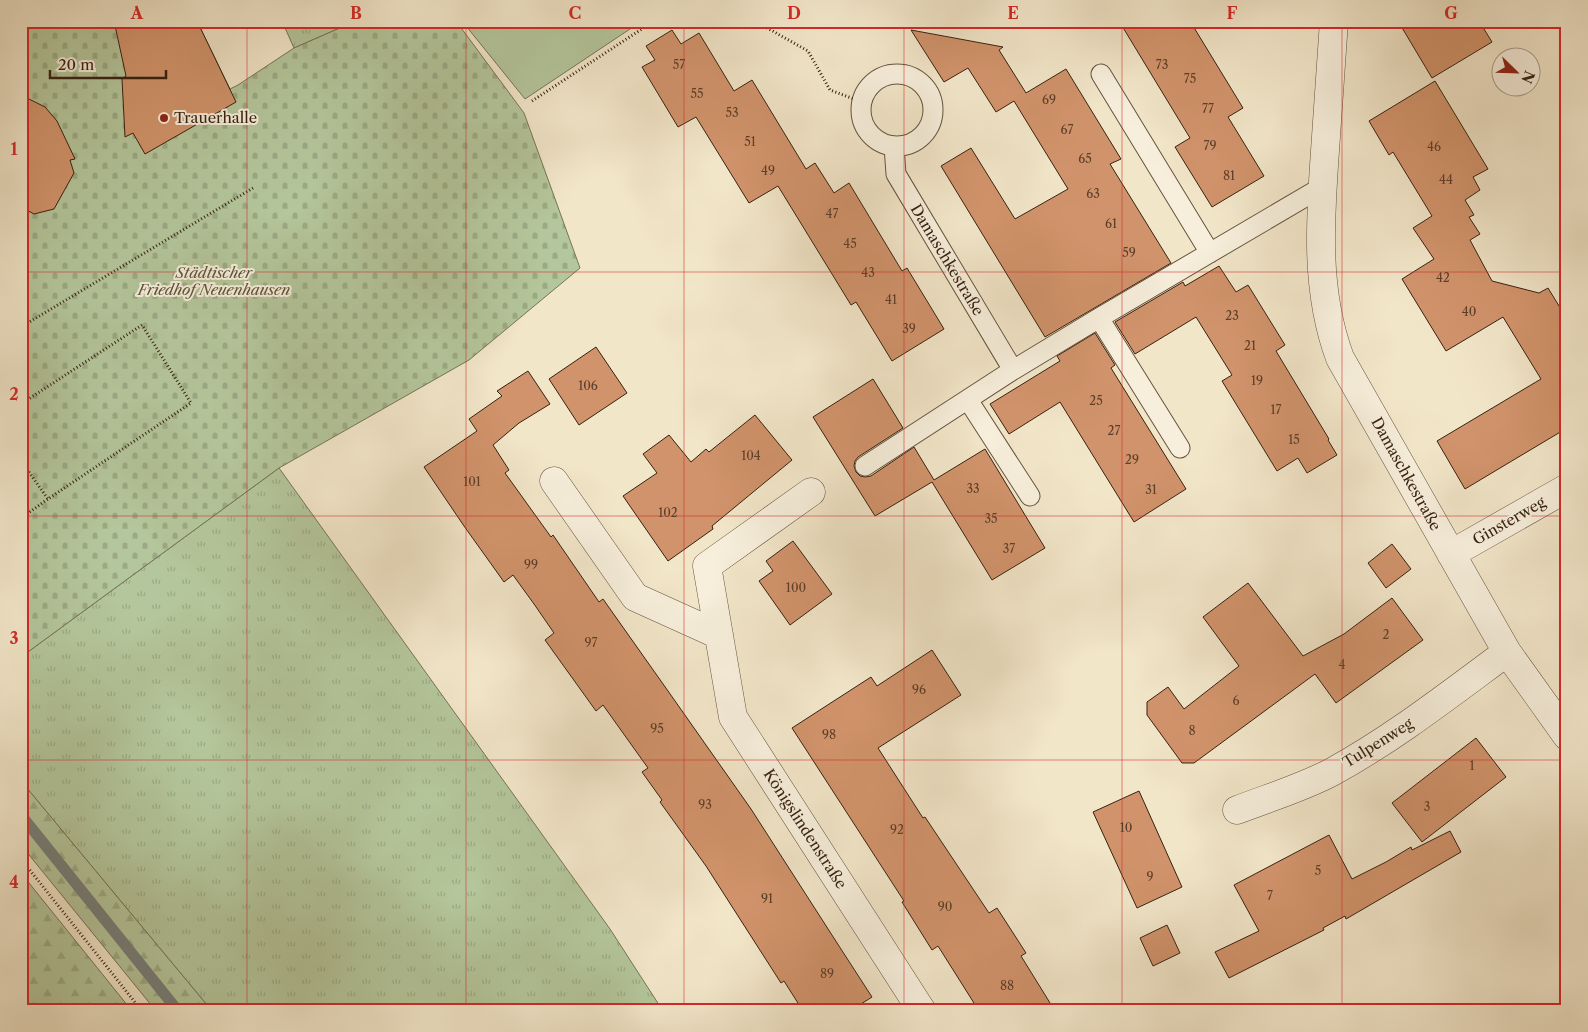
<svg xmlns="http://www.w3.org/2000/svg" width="1588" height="1032" viewBox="0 0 1588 1032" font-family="'Libre Caslon Text',serif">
	<defs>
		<pattern id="grass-tufts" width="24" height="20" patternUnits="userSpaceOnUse" patternTransform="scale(1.25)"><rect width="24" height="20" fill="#b4c69b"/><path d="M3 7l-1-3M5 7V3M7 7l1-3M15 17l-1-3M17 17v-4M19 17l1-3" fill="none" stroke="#9baa84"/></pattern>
		<pattern id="forest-firs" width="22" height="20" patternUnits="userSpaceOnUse" patternTransform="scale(1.25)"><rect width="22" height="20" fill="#b4c69b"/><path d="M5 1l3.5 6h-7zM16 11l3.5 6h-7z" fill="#9baa84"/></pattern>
		<pattern id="cemetery-stones" width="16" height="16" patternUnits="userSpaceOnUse" patternTransform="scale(1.25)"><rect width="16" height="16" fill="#b4c69b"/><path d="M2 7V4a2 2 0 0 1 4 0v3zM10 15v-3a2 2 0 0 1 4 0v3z" fill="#9baa84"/></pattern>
	</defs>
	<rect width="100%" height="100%" fill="#f2e6c9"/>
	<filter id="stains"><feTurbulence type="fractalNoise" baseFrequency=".004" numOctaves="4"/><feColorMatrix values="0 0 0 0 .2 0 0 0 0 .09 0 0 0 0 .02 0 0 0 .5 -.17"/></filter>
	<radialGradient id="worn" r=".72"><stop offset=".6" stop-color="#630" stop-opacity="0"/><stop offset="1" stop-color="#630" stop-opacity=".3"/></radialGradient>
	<path fill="url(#grass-tufts)" stroke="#757456" d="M282,21h74l-62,27z
		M279,468l331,461 53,82h-451l-191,-230v-124z"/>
	<path fill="url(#forest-firs)" stroke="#757456" d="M21,781l191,230h-56l-135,-166z
		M21,873l111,138h-111z"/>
	<path fill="url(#cemetery-stones)" stroke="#757456" d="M21,21h176l33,68 8,-4 56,-37 62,-27h100l68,92 56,155 -111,92 -190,108 -258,189z"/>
	<path fill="#b4c69b" stroke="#757456" d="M462,21h180l-117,78z"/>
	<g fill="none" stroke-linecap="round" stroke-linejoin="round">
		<path stroke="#767f7a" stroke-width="11" d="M21,815l157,196"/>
	</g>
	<path fill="#d1936b" stroke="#362211" d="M114,21h83l39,81 -91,52 -12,-21 -8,4 -3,-58 4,-3z
		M1119,21h71l53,87 -15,9 36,59 -52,31 -37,-60 15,-9z
		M1398,21h81l13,21 -60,36z
		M672,30l9,14 18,-11 35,58 18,-11 54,89 9,-6 19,30 15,-10 53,88 5,-3 37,61 -52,32 -36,-59 -5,3 -73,-119 -29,17 -53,-86 -18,10 -36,-60 13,-7 -9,-14z
		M911,30l92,17 -4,3 27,43 40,-24 55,90 -11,5 61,99 -126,74 -104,-171 30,-18 44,71 53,-30 -54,-88 -18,11 -28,-44 -24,14z
		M1435,81l53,88 -15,8 7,13 -15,10 9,15 -5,2 11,17 -10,6 22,41 47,12 9,-5 19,31v109l-102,61 -28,-48 104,-62 -38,-62 -57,34 -44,-72 32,-20 -21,-31 19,-12 -39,-64 -4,3 -20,-34z
		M21,95l24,12 12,14 18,38 -5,1 4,13 -20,36 -20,5 -13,-7z
		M1219,266l17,26 12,-7 37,60 -9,6 53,88 -1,1 9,15 -30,18 -9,-15 -21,13 -55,-90 10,-6 -36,-58 -61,37 -20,-32 68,-40 2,4z
		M1095,333l20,32 -4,3 75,121 -52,33 -74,-120 -51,32 -19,-30 70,-43 -3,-5z
		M596,347l31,46 -48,32 -30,-46z
		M528,371l22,33 -31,19 -26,22 16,25 -4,3 46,64 2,-2 46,67 4,-3 65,92 83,118 88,137 33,51 -22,14h-47l-19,-30 -3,2 -75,-117 -46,-64 2,-2 -20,-28 6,-4 -45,-63 -7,6 -51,-71 9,-7 -20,-29 -21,-29 -9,7 -40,-56 -40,-59 53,-36 -8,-12 33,-23 -5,-5z
		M873,379l30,49 -45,29 -3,4 -1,5 2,6 4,4 5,1 6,-1 43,-29 20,33 51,-31 60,99 -53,32 -60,-98 -57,34 -62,-99z
		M755,415l37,45 -80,66 1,3 -45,32 -45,-65 34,-23 -14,-19 26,-19 22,27 15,-13 3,3z
		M793,541l39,53 -42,31 -31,-44 14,-10 -7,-10z
		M1392,544l19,25 -25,19 -18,-25z
		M1248,583l55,73 41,-22 48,-36 31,42 -87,63 -21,-29 -121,89h-12l-35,-48v-13l21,-15 16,22 55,-43 -36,-49z
		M932,650l29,45 -83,53 45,70 2,-1 64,96 8,-5 29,45 -5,3 34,55h-76l-41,-65 -6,4 -30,-48 2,-1 -112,-173 79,-51 6,9z
		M1476,738l30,39 -84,65 -30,-39z
		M1139,791l43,96 -45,21 -44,-96z
		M1450,831l11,21 -115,67 -1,-3 -22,12 1,2 -95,48 -14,-26 44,-21 -25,-46 95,-50 23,44 34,-17 25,-15 1,3z
		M1167,925l13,28 -27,13 -13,-28z"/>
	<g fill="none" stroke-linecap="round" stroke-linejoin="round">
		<g stroke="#65533f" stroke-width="21">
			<path id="service" d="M1101,74l109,179
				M861 110a36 36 0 1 1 72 0a36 36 0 1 1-72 0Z
				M894,146l2,28 117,196
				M1099,318l81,130
				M968,400l62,96
				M865,466l148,-96 86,-52 223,-131"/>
		</g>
		<g stroke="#65533f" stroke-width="29">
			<path id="minor" d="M1334,21c-3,43 -6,87 -9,130 -5,70 -10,140 15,207l167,294 60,84
				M554,481l81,116 84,38
				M811,492l-104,74 26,151 189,294
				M1451,554l116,-66
				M1237,810c31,-12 65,-22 95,-38 62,-34 118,-78 175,-120"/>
		</g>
		<path stroke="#362211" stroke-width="3" stroke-dasharray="1 2.5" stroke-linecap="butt" d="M722,21l40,4 46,26 22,39 32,12
			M532,101l122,-80
			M21,327l232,-139
			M21,404l121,-79 49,78 -143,96 -27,-38
			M21,518l27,-19
			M21,859l121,152"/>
		<use href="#service" stroke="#f7efdc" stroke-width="19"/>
		<use href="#minor" stroke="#f7efdc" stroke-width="28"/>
	</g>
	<path fill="none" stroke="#d62828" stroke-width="1" stroke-opacity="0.55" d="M247,21v990M466,21v990M684,21v990M904,21v990M1122,21v990M1342,21v990M21,272h1546M21,516h1546M21,760h1546"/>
	<circle fill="#8f2418" stroke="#f7efdc" stroke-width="2" cx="164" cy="118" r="5"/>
	<g text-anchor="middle" stroke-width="4" stroke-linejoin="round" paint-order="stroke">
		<g font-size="12" fill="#5d3e28">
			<text x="679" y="69">57</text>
			<text x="1162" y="69">73</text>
			<text x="1190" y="83">75</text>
			<text x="697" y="98">55</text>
			<text x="1049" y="104">69</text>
			<text x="1208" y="113">77</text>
			<text x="732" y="117">53</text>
			<text x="1067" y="134">67</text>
			<text x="750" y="146">51</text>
			<text x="1210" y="150">79</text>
			<text x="1434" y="151">46</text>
			<text x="1085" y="163">65</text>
			<text x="768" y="175">49</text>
			<text x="1229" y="180">81</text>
			<text x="1446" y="184">44</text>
			<text x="1093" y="198">63</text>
			<text x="832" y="218">47</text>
			<text x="1111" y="228">61</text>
			<text x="850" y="248">45</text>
			<text x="1129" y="257">59</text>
			<text x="868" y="277">43</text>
			<text x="1443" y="282">42</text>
			<text x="891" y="304">41</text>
			<text x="1469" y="316">40</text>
			<text x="1232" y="320">23</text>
			<text x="909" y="333">39</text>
			<text x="1250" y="350">21</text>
			<text x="1257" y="385">19</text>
			<text x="588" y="390">106</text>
			<text x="1096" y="405">25</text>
			<text x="1276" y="414">17</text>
			<text x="1114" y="435">27</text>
			<text x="1294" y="444">15</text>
			<text x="751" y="460">104</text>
			<text x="1132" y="464">29</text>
			<text x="472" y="486">101</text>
			<text x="973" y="493">33</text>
			<text x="1151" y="494">31</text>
			<text x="668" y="517">102</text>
			<text x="991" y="523">35</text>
			<text x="1009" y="553">37</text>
			<text x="531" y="569">99</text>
			<text x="796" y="592">100</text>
			<text x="1386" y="639">2</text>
			<text x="591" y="647">97</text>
			<text x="1342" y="669">4</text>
			<text x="919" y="694">96</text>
			<text x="1236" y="705">6</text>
			<text x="657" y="733">95</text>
			<text x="1192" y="735">8</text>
			<text x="829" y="739">98</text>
			<text x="1472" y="770">1</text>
			<text x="705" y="809">93</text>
			<text x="1427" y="811">3</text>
			<text x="1126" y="832">10</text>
			<text x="897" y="834">92</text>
			<text x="1318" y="875">5</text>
			<text x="1150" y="881">9</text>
			<text x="1270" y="900">7</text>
			<text x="767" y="903">91</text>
			<text x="945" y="911">90</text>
			<text x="827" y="978">89</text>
			<text x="1007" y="990">88</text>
		</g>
		<g font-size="15" fill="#362211" stroke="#f7efdc" text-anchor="start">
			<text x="174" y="123">Trauerhalle</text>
		</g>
		<g font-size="15" fill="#362211" stroke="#f7efdc">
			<text transform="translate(947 260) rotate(59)" y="5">Damaschkestraße</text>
			<text transform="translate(1406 474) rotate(61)" y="5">Damaschkestraße</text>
			<text transform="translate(1509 521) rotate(-30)" y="5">Ginsterweg</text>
			<text transform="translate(1378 743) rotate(-32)" y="5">Tulpenweg</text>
			<text transform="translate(805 829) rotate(57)" y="5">Königslindenstraße</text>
		</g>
		<g font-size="15" font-style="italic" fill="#5c533a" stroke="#f7efdc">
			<text x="214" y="278">Städtischer<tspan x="214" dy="17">Friedhof Neuenhausen</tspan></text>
		</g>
	</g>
	<rect width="1588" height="1032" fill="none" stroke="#f2e6c9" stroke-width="55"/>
	<g transform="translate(1516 72) rotate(113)"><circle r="24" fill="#f7efdc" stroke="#aa9d8b"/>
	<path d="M0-4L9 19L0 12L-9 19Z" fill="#8f2418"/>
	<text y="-8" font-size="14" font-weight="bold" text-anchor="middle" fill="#362211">N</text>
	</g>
	<path d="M50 70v8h116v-8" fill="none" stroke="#362211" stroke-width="2.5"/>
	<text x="58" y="70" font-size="15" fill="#362211" stroke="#f7efdc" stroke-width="4" paint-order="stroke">20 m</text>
	<rect x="28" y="28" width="1532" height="976" fill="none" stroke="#d62828" stroke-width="2"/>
	<g font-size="16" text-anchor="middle" font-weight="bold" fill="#d62828">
		<text x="137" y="19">A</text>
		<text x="356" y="19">B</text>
		<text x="575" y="19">C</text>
		<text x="794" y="19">D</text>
		<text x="1013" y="19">E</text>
		<text x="1232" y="19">F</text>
		<text x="1451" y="19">G</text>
		<text x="14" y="155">1</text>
		<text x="14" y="400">2</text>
		<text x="14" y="644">3</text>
		<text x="14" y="888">4</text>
	</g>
	<rect width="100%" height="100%" filter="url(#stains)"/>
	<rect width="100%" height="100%" fill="url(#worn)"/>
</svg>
